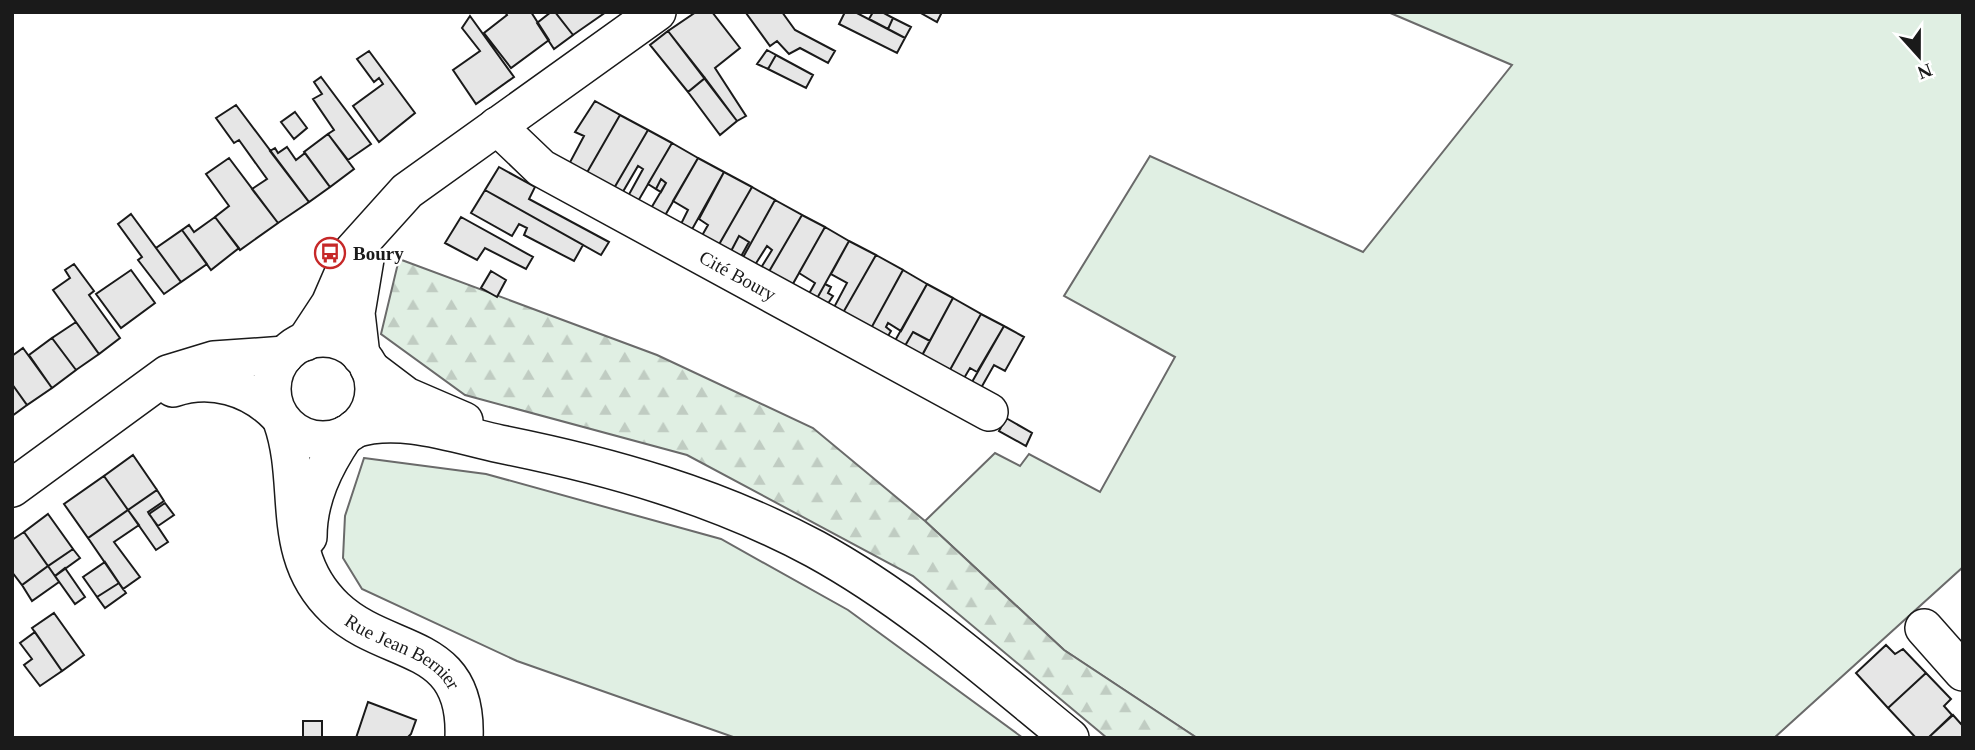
<svg xmlns="http://www.w3.org/2000/svg" width="1975" height="750" viewBox="0 0 1975 750" font-family="Georgia,serif">
	<defs>
		<pattern id="forest-firs" width="22" height="20" patternUnits="userSpaceOnUse" patternTransform="scale(1.75)"><rect width="22" height="20" fill="#e0efe3"/><path d="M5 1l3.5 6h-7zM16 11l3.5 6h-7z" fill="#c0ccc2"/></pattern>
	</defs>
	<rect width="100%" height="100%" fill="#fff"/>
	<path fill="#e0efe3" stroke="#6a6a6a" stroke-width="2" d="M1388,12h575v555l-189,171h-577l-133,-88 -139,-129 70,-68 25,13 9,-12 71,38 75,-135 -111,-61 86,-140 213,96 149,-187z
		M364,458l122,16 235,65 127,71 175,128h-287l-219,-77 -155,-72 -19,-31 2,-42z"/>
	<path fill="url(#forest-firs)" stroke="#6a6a6a" stroke-width="2" d="M399,259l258,96 156,73 112,93 139,129 133,88h-90l-194,-162 -226,-121 -222,-60 -84,-61z"/>
	<path fill="#e6e6e6" stroke="#1a1a1a" stroke-width="2" d="M505,12h26l18,28 -38,28 -27,-35 23,-18z
		M551,12h4l18,23 -19,14 -17,-26z
		M555,12h51l-33,23z
		M696,12h16l28,36 -25,20 31,48 -9,5 -69,-90z
		M782,12l13,18 40,21 -7,12 -28,-15 -11,6 -12,-13 -7,5 -24,-33z
		M845,12h10l50,26 -8,15 -58,-29z
		M873,12h9l11,6 -5,11 -19,-10z
		M919,12h23l-5,10z
		M470,16l44,61 -38,27 -23,-34 27,-19 -18,-23z
		M893,18l18,9 -6,11 -17,-9z
		M668,31l37,47 -17,14 -38,-47z
		M767,50l9,5 -8,14 -11,-5z
		M369,51l46,62 -36,29 -26,-36 30,-22 -4,-6 -5,4 -17,-23z
		M776,55l37,20 -7,13 -38,-19z
		M321,77l50,67 -23,16 -20,-26 6,-4 -21,-31 9,-5 -8,-12z
		M705,78l32,43 -17,14 -32,-43z
		M595,101l25,14 -35,61 -17,-10 16,-30 -9,-4z
		M236,105l73,97 -31,21 -26,-34 15,-10 -28,-39 -5,3 -18,-25z
		M295,112l12,16 -13,11 -13,-17z
		M620,115l28,15 -35,60 -28,-14z
		M648,130l24,13 -35,60 -10,-5 16,-29 -5,-3 -17,29 -8,-5z
		M328,134l26,35 -24,18 -26,-35z
		M672,143l26,15 -35,61 -13,-9 16,-27 -5,-4 -5,10 -8,-5z
		M287,147l9,13 9,-7 25,34 -21,15 -39,-51 5,-3 3,5z
		M229,158l49,65 -38,27 -25,-33 14,-11 -23,-32z
		M698,158l26,14 -34,61 -11,-5 9,-18 -15,-9z
		M499,167l36,20 -6,12 80,43 -8,13 -116,-65z
		M724,172l28,15 -35,61 -17,-9 8,-14 -9,-6z
		M661,179l5,4 -5,9 -5,-3z
		M752,187l23,13 -34,61 -2,-1 10,-18 -10,-6 -10,19 -12,-7z
		M485,190l98,55 -9,16 -50,-26 3,-7 -8,-4 -7,12 -41,-23z
		M775,200l27,15 -35,60 -8,-4 13,-21 -5,-4 -14,22 -12,-7z
		M131,214l50,68 -17,12 -26,-34 4,-3 -24,-33z
		M802,215l23,12 -35,62 -23,-14z
		M215,217l24,31 -28,22 -29,-40 7,-5 5,7z
		M461,217l72,40 -7,12 -41,-21 -8,12 -32,-17z
		M825,227l24,14 -34,61 -9,-3 9,-16 -16,-10z
		M182,230l25,34 -26,18 -25,-34z
		M739,236l10,6 -10,18 -10,-5z
		M849,241l27,14 -36,63 -9,-5 16,-30 -16,-9z
		M876,255l27,15 -34,62 -29,-14z
		M74,264l20,27 -5,4 31,43 -21,16 -46,-64 17,-12 -5,-8z
		M131,270l24,33 -34,25 -25,-34z
		M903,270l24,14 -26,47 -13,-8 -2,4 5,4 -6,10 -16,-9z
		M491,271l15,9 -9,17 -16,-9z
		M825,284l6,3 -3,6 5,3 -8,12 -10,-6z
		M927,284l26,14 -23,43 -17,-9 -11,19 -10,-5z
		M953,298l28,16 -35,63 -27,-16z
		M981,314l23,12 -27,46 -7,-4 -10,17 -14,-8z
		M76,322l23,32 -23,16 -24,-32z
		M1004,326l20,11 -19,34 -11,-6 -17,30 -9,-6z
		M913,332l17,9 -11,20 -17,-10z
		M52,338l24,32 -24,18 -23,-33z
		M23,348l29,40 -25,17 -15,-21v-28z
		M12,384l15,21 -15,11z
		M1006,418l26,15 -6,13 -27,-15z
		M133,455l24,35 -29,20 -24,-34z
		M104,476l24,34 -40,28 -24,-34z
		M157,490l7,11 -16,11 20,30 -12,8 -28,-40z
		M165,503l9,12 -16,11 -9,-12z
		M128,510l11,15 -25,17 26,35 -17,12 -35,-51z
		M48,514l25,35 -25,17 -24,-34z
		M24,532l24,34 -26,19 -10,-13v-32z
		M73,549l7,9 -25,18 -7,-10z
		M105,562l14,21 -22,14 -14,-20z
		M48,566l11,16 -27,19 -10,-16z
		M65,568l20,29 -10,7 -20,-28z
		M119,583l7,10 -21,15 -8,-11z
		M54,613l30,42 -22,16 -30,-43z
		M35,632l27,39 -22,15 -16,-21 8,-6 -12,-16z
		M1886,645l9,9 8,-5 23,24 -38,35 -32,-35z
		M1926,673l25,26 -7,7 8,9 -24,23h-12l-28,-30z
		M368,702l48,18 -5,14 -4,4h-51z
		M1953,715l8,9 2,-1v15h-35z
		M303,721h19v17h-19z"/>
	<g fill="none" stroke-linecap="round" stroke-linejoin="round">
		<g stroke="#1a1a1a" stroke-width="40">
			<g id="minor">
				<path id="s1" d="M497,126l44,42 448,244"/>
				<circle cx="323" cy="389" r="51"/>
				<path d="M305,342l25,-38 23,-53 54,-60 250,-179"/>
				<path d="M361,356l-5,-43 9,-54"/>
				<path d="M369,368l37,28 58,25"/>
				<path d="M173,388c38,-13 78,-1 105,27"/>
				<path id="s2" d="M282,421c23,64 -4,133 53,187 53,50 133,31 129,130"/>
				<path d="M354,429c45,-15 101,5 146,15 110,22 216,52 315,105 93,51 173,122 255,189"/>
				<path d="M12,488l156,-114 46,-14 71,-5"/>
				<path d="M308,537c0,-38 16,-71 37,-102"/>
				<path d="M1924,628l39,44"/>
			</g>
		</g>
		<use href="#minor" stroke="#fff" stroke-width="37"/>
	</g>
	<defs>
		<g id="bus-ring" transform="scale(1.575)"><circle r="9.5" fill="#fff" stroke="#c62828" stroke-width="1.5"/><path d="M-5-6H5V4H4V6H2V4H-2V6H-4V4H-5ZM-3.5-4V0h7V-4ZM-3.5 1.2v1.5H-2V1.2ZM2 1.2v1.5H3.5V1.2Z" fill="#c62828"/></g>
	</defs>
	<g fill-rule="evenodd">
		<use href="#bus-ring" x="330" y="253"/>
	</g>
	<g text-anchor="middle" stroke-width="5" stroke-linejoin="round" paint-order="stroke">
		<g font-size="19" font-weight="bold" fill="#1a1a1a" stroke="#fff" text-anchor="start">
			<text x="353" y="260">Boury</text>
		</g>
		<g font-size="19" fill="#1a1a1a" stroke="#fff">
			<text dy="7" stroke="none"><textPath href="#s1" startOffset="285">Cité Boury</textPath></text>
			<text dy="7" stroke="none"><textPath href="#s2" startOffset="280">Rue Jean Bernier</textPath></text>
		</g>
	</g>
	<rect width="1975" height="750" fill="none" stroke="#1a1a1a" stroke-width="28"/>
	<g transform="translate(1919 56) rotate(159)" stroke="#ffffff" stroke-width="5" paint-order="stroke">
	<path d="M0-5L12 26L0 18L-12 26Z" fill="#1a1a1a"/>
	<text y="-10" font-size="19" font-weight="bold" text-anchor="middle" fill="#1a1a1a">N</text>
	</g>
</svg>
